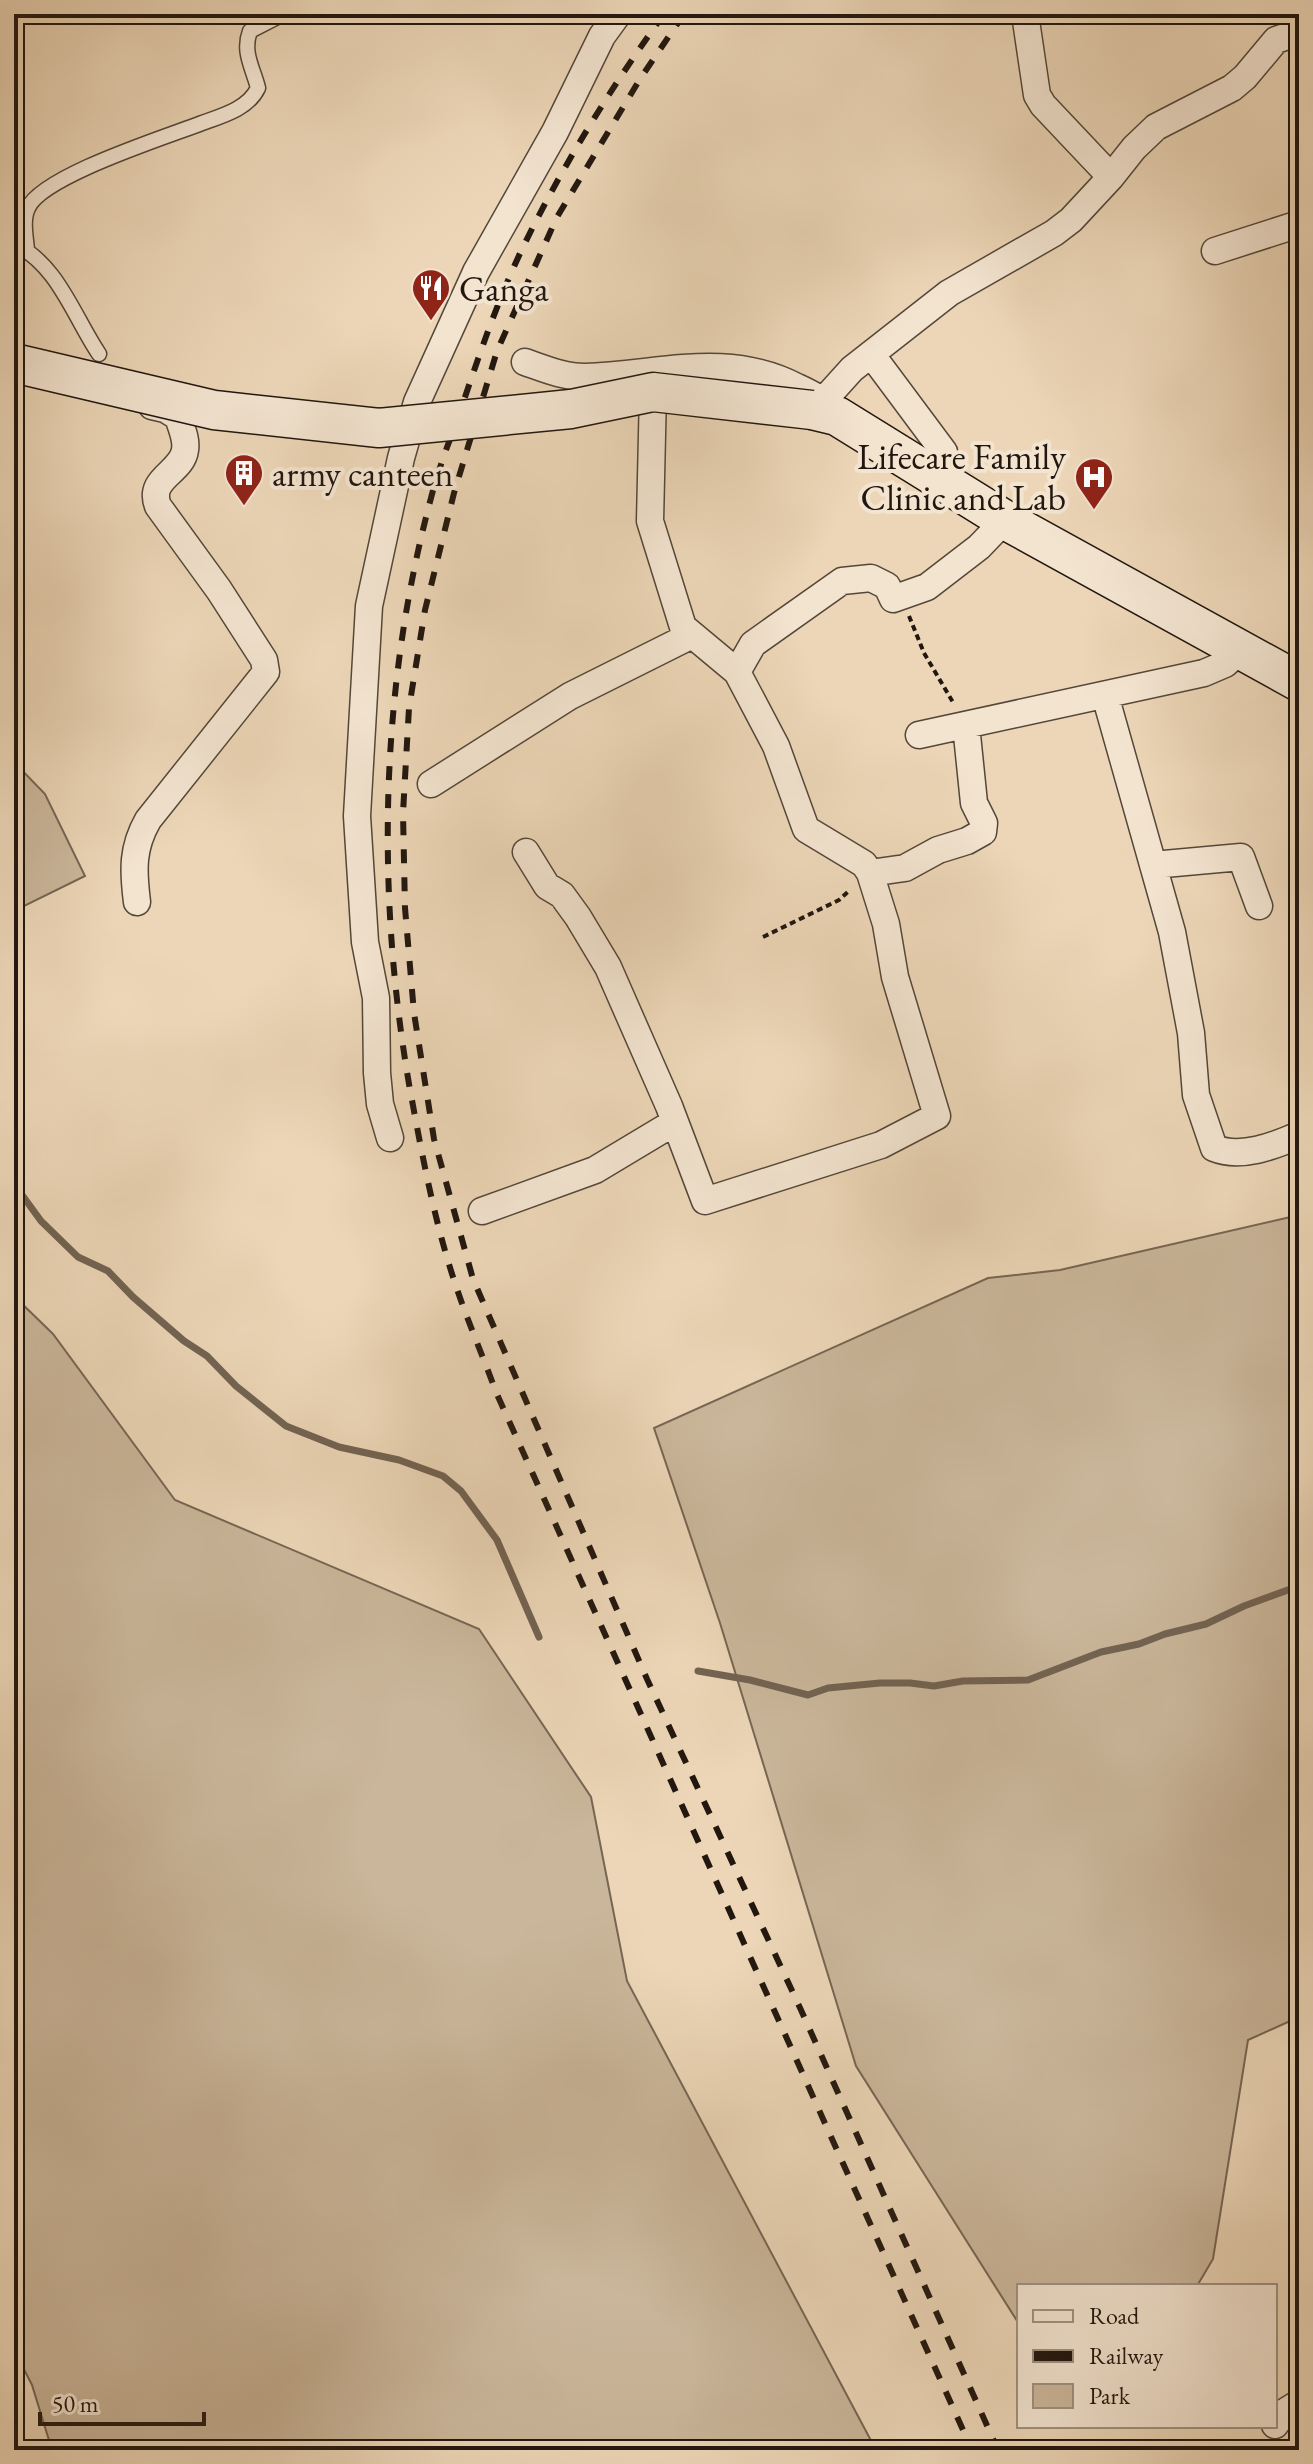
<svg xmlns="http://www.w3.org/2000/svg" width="1313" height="2464" viewBox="0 0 1313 2464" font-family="'EB Garamond',serif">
	<rect width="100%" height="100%" fill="#ecd6b7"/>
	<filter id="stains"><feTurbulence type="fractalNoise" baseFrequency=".0025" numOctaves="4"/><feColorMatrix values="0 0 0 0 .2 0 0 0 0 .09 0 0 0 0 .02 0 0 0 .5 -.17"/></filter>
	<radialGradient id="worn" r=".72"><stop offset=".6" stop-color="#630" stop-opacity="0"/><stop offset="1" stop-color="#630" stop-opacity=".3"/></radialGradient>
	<path fill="#cab69a" stroke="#766654" stroke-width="2" d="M14,762l31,32 40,82 -71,35z
		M1299,1215v802l-51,23 -35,219 -16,27h-178v38l-163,-258 -136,-443 -66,-195 334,-150 72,-8z
		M14,1296l39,38 122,166 304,129 112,168 36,184 249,469h-824l-20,-65 -18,-35z"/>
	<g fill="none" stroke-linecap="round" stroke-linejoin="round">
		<path stroke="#726352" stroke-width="7" d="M14,1184l27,37 37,36 30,14 25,26 51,44 23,15 29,30 50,40 53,21 60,13 44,16 18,15 36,49 42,97
			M698,1671l52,9 58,15 20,-7 52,-5h30l24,3 29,-5 65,-1 73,-28 38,-8 26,-10 41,-10 38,-18 55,-20"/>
		<g stroke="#544739" stroke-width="17">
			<path id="service" d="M14,244c43,19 60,73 85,110
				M27,250c-1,-13 -5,-30 1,-42 14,-32 138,-71 174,-85 20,-7 46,-14 56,-35 -5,-20 -16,-36 -8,-57l33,-17"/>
		</g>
		<g stroke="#544739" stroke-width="29">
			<path id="minor" d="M1025,14l12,81 6,10 68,72
				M1215,251l84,-27
				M871,354l73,98 4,33
				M525,362c20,7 39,15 60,15 74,-2 141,-27 212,10 13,6 25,12 35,23
				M653,392l-3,129 33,106 54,45
				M824,400l28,-31 97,-76 105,-60 17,-13 40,-43 23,-29 22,-21 76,-39 13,-11 31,-37 23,-8
				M1105,695l67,237 19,101 5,62 18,53c27,11 60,-2 85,-13
				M919,735l285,-62 21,-9 16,-14
				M431,784l139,-88 122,-61
				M526,852l21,34 15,9 16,22 30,50 61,139 36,95 176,-56 56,-29 -42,-139 -9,-53 -16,-51 35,-5 33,-18 29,-9 16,-9 1,-9 -10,-20 -8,-78
				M1153,865l88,-8 18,49
				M870,873l-6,-9 -58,-35 -30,-83 -39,-74 16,-28 89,-63 29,-3 16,8 6,13 34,-12 52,-40 26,-27
				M137,902c-4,-32 -5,-54 11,-82l118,-148 -2,-12 -45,-70 -61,-84c-11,-28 24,-33 27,-56 2,-11 -4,-23 -7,-33l-13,-8 -13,-3
				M390,1138l-10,-34 -3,-31 -1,-75 -11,-56 -8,-126 12,-210 32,-148 16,-56 59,-130 79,-140 47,-96 16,-22
				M482,1211l113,-41 80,-48
				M1275,2425l11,-14 13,-8"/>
		</g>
		<g stroke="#22170f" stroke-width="41">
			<path id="secondary" d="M812,410l25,6 168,104 294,162"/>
		</g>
		<path stroke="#22170f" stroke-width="4" stroke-dasharray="6 4" stroke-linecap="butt" d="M909,616l15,37 30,51
			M763,937l76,-37 11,-10"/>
		<use href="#service" stroke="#f3e4d0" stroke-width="14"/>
		<use href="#minor" stroke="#f3e4d0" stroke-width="26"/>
		<use href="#secondary" stroke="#f3e4d0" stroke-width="38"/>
		<path stroke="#22170f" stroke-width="6" stroke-dasharray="14 14" stroke-linecap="butt" d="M664,14c-52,72 -101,151 -140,231 -26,54 -46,113 -65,170 -10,27 -21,55 -28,83 -51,190 -55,393 -22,586 12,65 25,137 46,199 12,37 28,73 41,109l476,1058
			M684,14l-44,65 -83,138 -60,134 -43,142 -29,117 -16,98 -6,105 2,95 9,105 20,126 39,140 174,400 154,331 197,440"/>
		<g stroke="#22170f" stroke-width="41" stroke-linecap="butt">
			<path id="secondary-bridge" d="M14,363l200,47 165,18 192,-19 82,-17 159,18"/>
		</g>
		<use href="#secondary-bridge" stroke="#f3e4d0" stroke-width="38"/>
	</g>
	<defs>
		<g id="restaurant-pin" transform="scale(2)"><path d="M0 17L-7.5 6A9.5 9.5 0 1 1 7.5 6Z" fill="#8f2418" stroke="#f3e4d0"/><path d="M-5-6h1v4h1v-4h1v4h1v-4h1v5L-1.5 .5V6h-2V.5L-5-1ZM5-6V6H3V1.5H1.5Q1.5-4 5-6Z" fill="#fff"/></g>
		<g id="building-pin" transform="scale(2)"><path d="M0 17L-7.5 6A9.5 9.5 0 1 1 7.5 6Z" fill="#8f2418" stroke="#f3e4d0"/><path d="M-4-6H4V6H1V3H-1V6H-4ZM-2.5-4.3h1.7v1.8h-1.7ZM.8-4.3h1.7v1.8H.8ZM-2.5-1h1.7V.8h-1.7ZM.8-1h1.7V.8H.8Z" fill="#fff"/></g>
		<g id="hospital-pin" transform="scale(2)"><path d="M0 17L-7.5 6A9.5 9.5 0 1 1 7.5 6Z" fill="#8f2418" stroke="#f3e4d0"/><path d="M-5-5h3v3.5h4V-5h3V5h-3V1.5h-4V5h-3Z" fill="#fff"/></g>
	</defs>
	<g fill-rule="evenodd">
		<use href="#restaurant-pin" x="431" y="288"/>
		<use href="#building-pin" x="244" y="473"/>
		<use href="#hospital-pin" x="1094" y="477"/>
	</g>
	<g text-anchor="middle" stroke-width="8" stroke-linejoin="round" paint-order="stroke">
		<g font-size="36" fill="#22170f" stroke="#f3e4d0" text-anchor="start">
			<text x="459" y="301">Ganga</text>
			<text x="1066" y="469" text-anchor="end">Lifecare Family<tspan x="1066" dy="41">Clinic and Lab</tspan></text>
			<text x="272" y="486">army canteen</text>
		</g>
	</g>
	<rect width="1313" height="2464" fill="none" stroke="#ecd6b7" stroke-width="48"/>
	<rect x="16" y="16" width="1281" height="2432" fill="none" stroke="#22170f" stroke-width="4"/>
	<rect x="24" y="24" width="1265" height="2416" fill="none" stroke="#22170f" stroke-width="2"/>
	<rect x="1017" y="2284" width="260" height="144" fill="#f3e4d0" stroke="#9f9283" stroke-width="2"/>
	<rect x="1033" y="2310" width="40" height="12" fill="#f3e4d0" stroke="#9f9283" stroke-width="2"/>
	<text x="1089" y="2324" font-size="24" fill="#22170f">Road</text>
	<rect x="1033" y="2350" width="40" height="12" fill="#22170f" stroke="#9f9283" stroke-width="2"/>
	<text x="1089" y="2364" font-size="24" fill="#22170f">Railway</text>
	<rect x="1033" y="2384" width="40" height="24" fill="#cab69a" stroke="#9f9283" stroke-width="2"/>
	<text x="1089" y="2404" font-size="24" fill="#22170f">Park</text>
	<path d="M40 2412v12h164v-12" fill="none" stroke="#22170f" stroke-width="4"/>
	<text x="52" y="2412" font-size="24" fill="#22170f" stroke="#f3e4d0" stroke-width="6" paint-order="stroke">50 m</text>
	<rect width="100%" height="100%" filter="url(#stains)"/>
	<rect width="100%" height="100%" fill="url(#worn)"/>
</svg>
